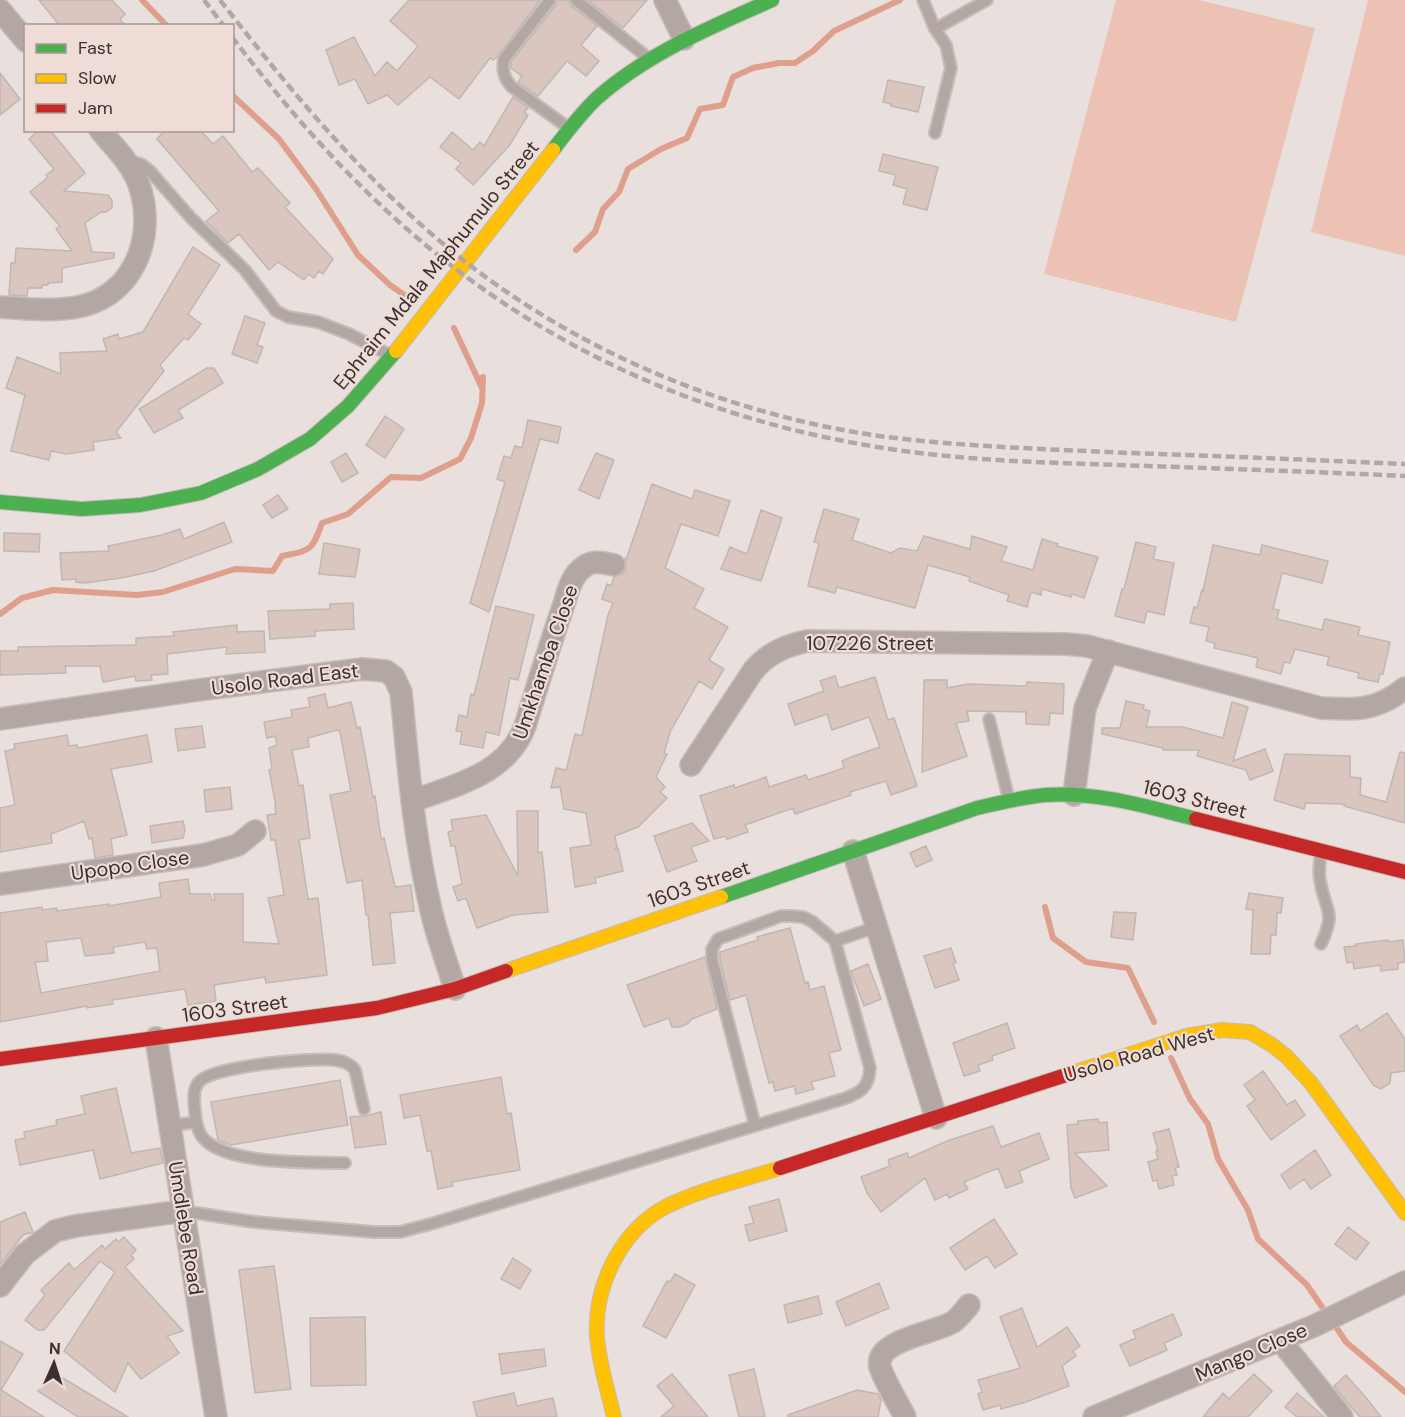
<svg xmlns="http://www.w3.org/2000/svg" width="1405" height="1417" viewBox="0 0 1405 1417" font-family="'DM Sans',sans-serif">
	<rect width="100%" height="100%" fill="#e9dfdc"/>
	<path fill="#ecc2b5" d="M1116,0h83l116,28 -79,294 -192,-48z
		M1368,0h37v256l-94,-24z"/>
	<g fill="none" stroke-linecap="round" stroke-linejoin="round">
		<path stroke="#dea08c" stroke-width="6" d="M142,0l25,26
			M232,95l47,44 37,50 42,66 32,30 23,16
			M576,250l19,-18 8,-23 16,-17 9,-23 33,-20 26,-11 13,-29 23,-4 10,-28 20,-9 26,-5h16l18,-12 21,-20 66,-31
			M454,328l28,60
			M0,614l22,-16 31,-8 84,5 26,-3 72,-23 38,2 9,-15c29,-6 30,-5 40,-33l26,-9 43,-37 30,1 39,-19 11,-21 11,-35 1,-26
			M1045,907l8,31 33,24 42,6 26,54
			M1171,1058l19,41 18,25 10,35 30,51 10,29 49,46 15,22
			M1336,1327l10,15 59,50"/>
	</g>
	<path fill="#dbc6bf" stroke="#bfb7b4" stroke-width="1.5" fill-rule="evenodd" d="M39,0h73l13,14 -5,5 5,7h-65z
		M409,0h131l-43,57 -4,3 -3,-2 -31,41 -29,-22 -32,28 -11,-10 -19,9 -13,-25 -16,6 -13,-35 28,-13 21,39 12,-14 10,9 21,-25 -28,-25z
		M557,0h12l2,6 26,20 -16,19 18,16 -13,15 -19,-15 -29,35 -20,-14 4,-6 -11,-8v-6l45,-57z
		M588,0h59l-24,28z
		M0,73l20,26 -20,16z
		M888,80l36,7 -6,25 -27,-6v-2l-8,-2z
		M513,97l15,11 -4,4 4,3 -19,31 -36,39 -17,-16 5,-6 -21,-16 12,-15 21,18 7,-8 4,4z
		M39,130h11l35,43 -21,18 44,4 4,5v8l-6,4h-5l-16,11 7,29 22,1v5l-52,10v14l-14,1v2h-6v3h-14l-1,8 -18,-1 2,-32h4l1,-15 56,3 -16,-22 4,-3 -30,-34 18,-15 -2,-2 8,-6 -25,-30z
		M165,130h35l13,14 10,-8 29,36 6,-4 32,35 -5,4 48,52 -10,15 -4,-3 -5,7 -6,-4 -4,6 -26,-18 -9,8 -30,-36 -11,9 -22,-22 13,-10 -62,-72z
		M883,154l55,13 -11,43 -24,-6 4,-15 -14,-4 3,-10 -17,-4z
		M193,247l27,18 -32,49 13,10 -13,16 -4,-2 -24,27 4,6 -48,61 5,6 -28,4 1,8 -28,4 -15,-3 -2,9 -38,-9 14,-56 -19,-7 11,-31 44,17 -1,-21 47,-2 -4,-12 15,-5 1,5 24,-7z
		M245,316l20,7 -8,22 6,2 -6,16 -25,-9z
		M207,368h7l9,15 -45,27 5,8 -29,15 -15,-24z
		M385,416l19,13 -19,29 -19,-13z
		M528,420l33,7 -3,16 -18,-4 -51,173 -19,-9 35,-121 -8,-3 7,-23 7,2 4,-12 7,2z
		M346,453l12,20 -16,9 -11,-20z
		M596,453l18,7 -15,39 -20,-9z
		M652,484l40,15 3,-9 35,11 -12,35 -37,-12 -16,44 39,21 -10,19 34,19 -19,33 15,9 -12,20 -13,-8 -29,51 -6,21 3,1 -11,23 9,10 -5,5 7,6 -29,29 -23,9 2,11 -3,3 4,-2 5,23 -28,7 1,5 -21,4 -5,-39 21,-3 -5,-32 -22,-4 -4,-22 -9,1 5,-20 10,2 1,-3 8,-33 7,2 26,-121 5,-12 -11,-4 5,-15 4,2 3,-9 9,-3 3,-6 -1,-9 1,1z
		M278,495l10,14 -16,9 -9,-13z
		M824,509l35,10 -7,21 39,13 9,-5 17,3 7,-15 46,13 2,-13 35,11 -6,14 32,9 9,-31 16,5 -1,2 41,11 -14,41 -12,-4 -1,3 -29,-8 -1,6 -10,-3 -4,15 -20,-6 2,-6 -40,-14 1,-4 -42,-12 -13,43 -78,-21 -2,6 -27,-7 11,-43 -5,-1z
		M761,510l21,8 -21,63 -40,-12 9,-22 17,7z
		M224,522l8,20 -78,29 -33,7 -37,5 -8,-1v-3l-14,1 -2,-27 49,-2 -1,-5 54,-11 18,-6 4,10z
		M4,533l36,1 -1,18 -35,-1z
		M1136,542l20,5 -3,12 21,4 -10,52 -17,-4 -3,12 -29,-7 7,-27h2z
		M324,543l36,6 -5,28 -36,-3z
		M1213,545l47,10 2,-10 66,16 -6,22 -40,-10 -9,36 6,1 -2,9 45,11 3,-11 35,8 -2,8 32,7 -7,32h-3l-2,8 -20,-4 1,-5 -32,-8 2,-8 -34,-8 -5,14 -6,-1 -3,12 -25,-7 2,-9 -44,-10 1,-5 -9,-2 3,-14 -19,-4 4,-16 3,1 5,-18 1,1z
		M353,603l1,26 -39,2v5l-45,3 -2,-28 62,-2v-5z
		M496,606l38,9 -16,65 -8,-2 -11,57 -13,-3 -3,16 -23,-4 2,-12 -6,-1 3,-16 8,2 4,-23 3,1z
		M237,625v7l27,-1 1,21 -39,2 1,-7 -60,7 1,20 -17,1 1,5 -16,1 -1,-5 -32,6 -3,-16h-35l1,7 -66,2v-24h18v-4l118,-2v-7l38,-2 -1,-4z
		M835,676l4,12 36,-11 13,43 6,-2 23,68 -26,9 -5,-14 -36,11 1,3 -56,19 -2,-6 -48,17 3,7 -21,7 -2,-3 -11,3 -14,-43 34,-11 1,3 31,-11 3,10 37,-12 2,5 36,-12 -2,-7 9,-4 29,-10 -11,-30 -37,13 -5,-16 -32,11 -7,-21 36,-13 -4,-10z
		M924,680h23v8l21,-4 58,2 1,-4 37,2 -1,30 -13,-1 -1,12 -23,-1v-12l-59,-1 2,10 -13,2 11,33 -45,16z
		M325,694l3,14 23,-6 6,26 3,-1 13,70 2,-1 6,43 3,-1 11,49 16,-2 3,26 -24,2 5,50 -22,2 -5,-50h-2l-4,-35 -15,3 -17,-88 21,-4 -11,-59 -3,-2 -29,8 1,9 -17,3 7,36 4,-1 7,53 -11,2 9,59 10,-1 9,77 -61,8 -1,-6 -51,8 2,16 -28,4 -3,-16 -73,11 1,4 -26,4v-2l-87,16v-109l42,-6v3l15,-2v3l52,-7v2l52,-9 -2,-14 29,-4 2,15h20l2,6h3l-1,-6h29v48l36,2 -11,-46 16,-3 -9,-55h-4l-4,-25 9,-1 -1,-8h1l-7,-36 3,-1 -3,-21 8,-3 -2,-9 -8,2 -3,-16 28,-5 -1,-7 19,-3 -2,-9zM81,938l4,18 29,-3 -1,-6 32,-5 2,7 10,-1 3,23 -119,22 -6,-31 13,-1 -2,-19z
		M1126,701l18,4 -1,4 7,2 -4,16h37l40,11 9,-36 16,5 -15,54 32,-12 8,22 -23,9 -4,-10 -49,-14 2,-6h-36v-2l-61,-14v-6h18z
		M202,726l3,21 -27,4 -3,-22z
		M67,735l2,11 8,-1 1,3 69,-13 5,27 -41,7 16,66 -16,4 2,16 -18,3 -3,-20 -3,1 -5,-18 -33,13 1,9 -52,9v-44l15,-3 -10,-54 10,-2 -1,-5z
		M1400,752l5,1v70l-61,-17v-2l-38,-1 -2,6 -30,-9 11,-46 65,2v21l11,1 -1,17 26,7z
		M230,787l2,22 -26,3 -2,-22z
		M517,811h21v42l4,-1 6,60 -35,3 -36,13 -11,-30 -8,3 -5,-14 9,-3 -7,-38h-4l-3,-14 5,-1 -2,-11 35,-5 32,61z
		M183,821l2,9 -2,8 -31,5 -2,-17z
		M692,823l17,18 -18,6 6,14 -30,11 -13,-36z
		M926,846l6,14 -16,7 -6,-14z
		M1249,893l34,5 -2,15h-4l-1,22h-5l-1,19h-19l2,-44 -7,-1z
		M1114,912l22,1 -3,27 -22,-3z
		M790,928l15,55 3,-1 2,8 14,-4 17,64 -12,3 6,23 -24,6 3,7 -18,5 -2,-8 -19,5 -2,-9 -4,1 -23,-88 -16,5 -10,-41v-7l38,-12 -1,-3z
		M1388,940v2l15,-2 2,22 -7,1v6l-17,2 -1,-6 -26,4 -1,-7 -6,1 -3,-16 12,-1 -1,-2z
		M951,948l5,15h-3l6,17 -24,8 -11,-32z
		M705,957l12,52 -25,10 -5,5 -7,3h-8l-3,-9 -25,9 -17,-42z
		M868,964l13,35 -17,7 -13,-35z
		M1387,1013l18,26v32l-14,2 -1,10 -9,6 -7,-3 -34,-50 17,-11 3,6z
		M1007,1023l8,25 -23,8 1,4 -15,5 2,6 -16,5 -11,-33z
		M1263,1071l24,34 8,-5 10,15 -34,25 -24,-34 8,-6 -11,-15z
		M501,1077l6,37 4,-1 9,57 -68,12 1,4 -15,3 -7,-38h-4l-7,-36 -16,3 -4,-23z
		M340,1080l8,45 -117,20 -13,-5 -7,-38z
		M116,1088l15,65 29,-5 3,15 -63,16 -7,-29 -73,15 -5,-25 10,-2 -1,-6 33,-7 -1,-5 29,-6 -4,-18z
		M381,1112l5,32 -31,4 -5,-31 15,-1z
		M1098,1119l1,4 8,-1 2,28 -34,3 32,33 -32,12 -4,-10 -4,-63 11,-1v-3z
		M993,1126l8,21 38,-14 10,26 -30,12 4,11 -17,6 -8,-20 -34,14 4,7 -19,9 -2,-4 -12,6 -10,-22 -44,34 -14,-19 -6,-16 29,-11 -2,-6 19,-7 2,5 38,-17z
		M1169,1129l10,38 -4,1 2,7 -5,1 2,9 -15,4 -2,-9 -4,1 -5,-19 10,-3 -2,-8h2l-5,-18z
		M1315,1150l16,25 -20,14 -7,-10 -14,10 -9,-14z
		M779,1199l8,32 -38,10 -4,-16 9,-2 -5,-16z
		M25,1212l8,20 -10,3 -23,30v-43z
		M994,1219l23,35 -22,14 -8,-12 -22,14 -15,-22z
		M1348,1227l21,16 -13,17 -21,-16z
		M124,1237l12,13 -5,5 3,4 -9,8 58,64 -16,5 12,17 -38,26 -13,-16 -13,29 -51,-41 51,-79 -15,-11 -56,69h-6l-13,-10 20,-25 -4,-5 28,-27 5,7 28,-25 3,4 11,-10 2,3z
		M513,1258l18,12 -11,19 -19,-10z
		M274,1266l17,123 -36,4 -16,-123z
		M675,1274l20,11 -29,53 -23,-12 24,-45 3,1z
		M879,1283l10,25 -43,18 -10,-24z
		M818,1296l4,18 -34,9 -4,-18z
		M1022,1308l15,39 30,-20 13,19 -7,5 3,5 -14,10 7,20 -43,16 -25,7 -1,-4 -17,5 -5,-16 4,-2 -4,-12 42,-12 -20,-51z
		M1173,1314l9,21 -18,8 3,7 -37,16 -10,-21 16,-7 -3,-7z
		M365,1317l1,68 -55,1 -1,-68z
		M0,1341l23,13 -22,36 43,27h-44z
		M544,1349l2,17 -44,8 -3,-20z
		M754,1369l11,48h-26l-10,-42z
		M51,1371l77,46h-50l-40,-26z
		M672,1374l36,43h-47l13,-11 -17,-20z
		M1254,1374l18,17 -24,26h-45l20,-24 6,6z
		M1346,1375l22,25 13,17h-21l-15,-17 -11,-14z
		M857,1390l21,4 3,6 -3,17h-90v-2z
		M514,1393l3,13 36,-8 4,19h-80l-4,-15z
		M1297,1393l27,24h-27l-12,-10z"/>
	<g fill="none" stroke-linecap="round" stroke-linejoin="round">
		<g stroke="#c5bdba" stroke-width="14">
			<path id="lane" d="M550,0l-46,59c-2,12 0,19 8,28l58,42
				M576,0l72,58
				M923,0l12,29 52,-29
				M935,133l16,-65 -5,-23 -11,-16
				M129,161l12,3 9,7 41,47 54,52 31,41 12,6 30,5 31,12 41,21
				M989,719l20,81
				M835,941l41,-14
				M1321,944c16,-35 4,-31 -1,-64 -2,-9 0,-19 1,-28
				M169,1126l27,-4
				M345,1163c-35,-1 -112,2 -139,-22 -9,-8 -10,-19 -11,-30 -1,-10 -3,-22 5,-30 15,-15 113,-24 135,-21 8,1 15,3 20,10l9,39
				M183,1211l71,11 120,10h26l34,-9 409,-124c17,-6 26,-11 27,-31l-35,-127 -22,-19 -10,-5 -12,-1h-10l-63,23 -6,10v11l43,165"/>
		</g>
		<g stroke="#c5bdba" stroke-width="24">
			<path id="street" d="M665,0l19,39
				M0,10l26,31
				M0,307c27,2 55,5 82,-1 55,-13 75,-75 56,-124 -7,-19 -25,-36 -38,-52
				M0,719l191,-28 171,-22 24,2 8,6 7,15c7,73 13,147 30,218 6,27 16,53 24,79
				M691,765l62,-94c15,-18 32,-25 54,-30l259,3 21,2 234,62c34,2 56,3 84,-20
				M1074,795l11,-87 23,-57
				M412,801c44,-16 95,-27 113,-75 12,-39 24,-79 38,-119 4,-12 7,-28 17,-37 11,-11 20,-8 34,-5
				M853,851l83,267
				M0,884l203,-29 35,-10 17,-14
				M156,1038l60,379
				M0,1286l25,-32 30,-23 20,-5 108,-15
				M1280,1340l62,77
				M905,1417c-6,-12 -21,-37 -25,-50 -6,-27 55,-34 73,-45 6,-4 11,-11 16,-17
				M1094,1417l222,-92 89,-43"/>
		</g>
		<g stroke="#c5bdba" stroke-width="16">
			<path id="fast" d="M553,150c13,-17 28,-37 44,-52 51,-45 114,-71 175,-98
				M0,502l82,7 58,-4 61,-12 57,-24 52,-30 38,-33 48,-55
				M721,897l256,-89c22,-5 45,-11 68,-13 51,-4 103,12 151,24"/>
		</g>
		<g stroke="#c5bdba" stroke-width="16">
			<path id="slow" d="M396,351l157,-201
				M506,971l215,-74
				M1069,1074l117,-38 36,-6 28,2 22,13 14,11 25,27 94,130
				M614,1417c-6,-26 -15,-53 -17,-81 -3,-50 24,-106 70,-130 35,-17 76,-26 113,-38"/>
		</g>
		<g stroke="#c5bdba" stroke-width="16">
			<path id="jam" d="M1196,819l209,53
				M0,1059l377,-51 78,-19 51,-18
				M780,1168l289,-94"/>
		</g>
		<use href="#lane" stroke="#b3a7a3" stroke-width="10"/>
		<use href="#street" stroke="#b3a7a3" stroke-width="21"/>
		<use href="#fast" stroke="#4caf50" stroke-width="14"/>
		<use href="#slow" stroke="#ffc107" stroke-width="14"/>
		<use href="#jam" stroke="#c62828" stroke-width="14"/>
		<path stroke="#b1a8a5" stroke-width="4.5" stroke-dasharray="9 4.5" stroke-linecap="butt" d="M204,0l20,26
			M220,0c83,107 170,211 281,288 113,79 250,131 386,149 80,10 161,12 242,16 92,3 184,7 276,11
			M232,37c43,56 89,111 139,159 149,144 328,227 533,255 80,11 162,12 244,15 85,3 171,6 257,10"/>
	</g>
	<g text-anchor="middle" stroke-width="4.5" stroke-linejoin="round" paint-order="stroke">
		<g font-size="20" fill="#38312f" stroke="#efdcd6">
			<text transform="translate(436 265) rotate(-51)" y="7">Ephraim Mdala Maphumulo Street</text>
			<text x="870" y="650">107226 Street</text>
			<text transform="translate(545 662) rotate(-71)" y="7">Umkhamba Close</text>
			<text transform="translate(285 679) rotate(-7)" y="7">Usolo Road East</text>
			<text transform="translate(1195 799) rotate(14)" y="7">1603 Street</text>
			<text transform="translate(130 865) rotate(-8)" y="7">Upopo Close</text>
			<text transform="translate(699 884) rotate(-19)" y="7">1603 Street</text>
			<text transform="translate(235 1008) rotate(-8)" y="7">1603 Street</text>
			<text transform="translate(1139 1054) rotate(-16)" y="7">Usolo Road West</text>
			<text transform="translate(186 1228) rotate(81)" y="7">Umdlebe Road</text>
			<text transform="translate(1251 1352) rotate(-23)" y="7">Mango Close</text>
		</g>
	</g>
	<rect x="24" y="24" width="210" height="108" fill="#efdcd6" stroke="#a69893" stroke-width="1.5"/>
	<rect x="36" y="44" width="30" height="9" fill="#4caf50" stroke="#a69893" stroke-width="1.5"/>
	<text x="78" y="54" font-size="18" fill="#38312f">Fast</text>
	<rect x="36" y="74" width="30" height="9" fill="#ffc107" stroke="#a69893" stroke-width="1.5"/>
	<text x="78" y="84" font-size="18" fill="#38312f">Slow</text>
	<rect x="36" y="104" width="30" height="9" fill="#c62828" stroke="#a69893" stroke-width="1.5"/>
	<text x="78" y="114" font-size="18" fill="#38312f">Jam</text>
	<g transform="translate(54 1363) rotate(3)" stroke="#efdcd6" stroke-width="4.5" paint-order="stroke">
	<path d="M0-4.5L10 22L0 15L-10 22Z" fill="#38312f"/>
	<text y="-9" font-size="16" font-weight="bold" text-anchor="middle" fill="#38312f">N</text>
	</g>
</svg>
